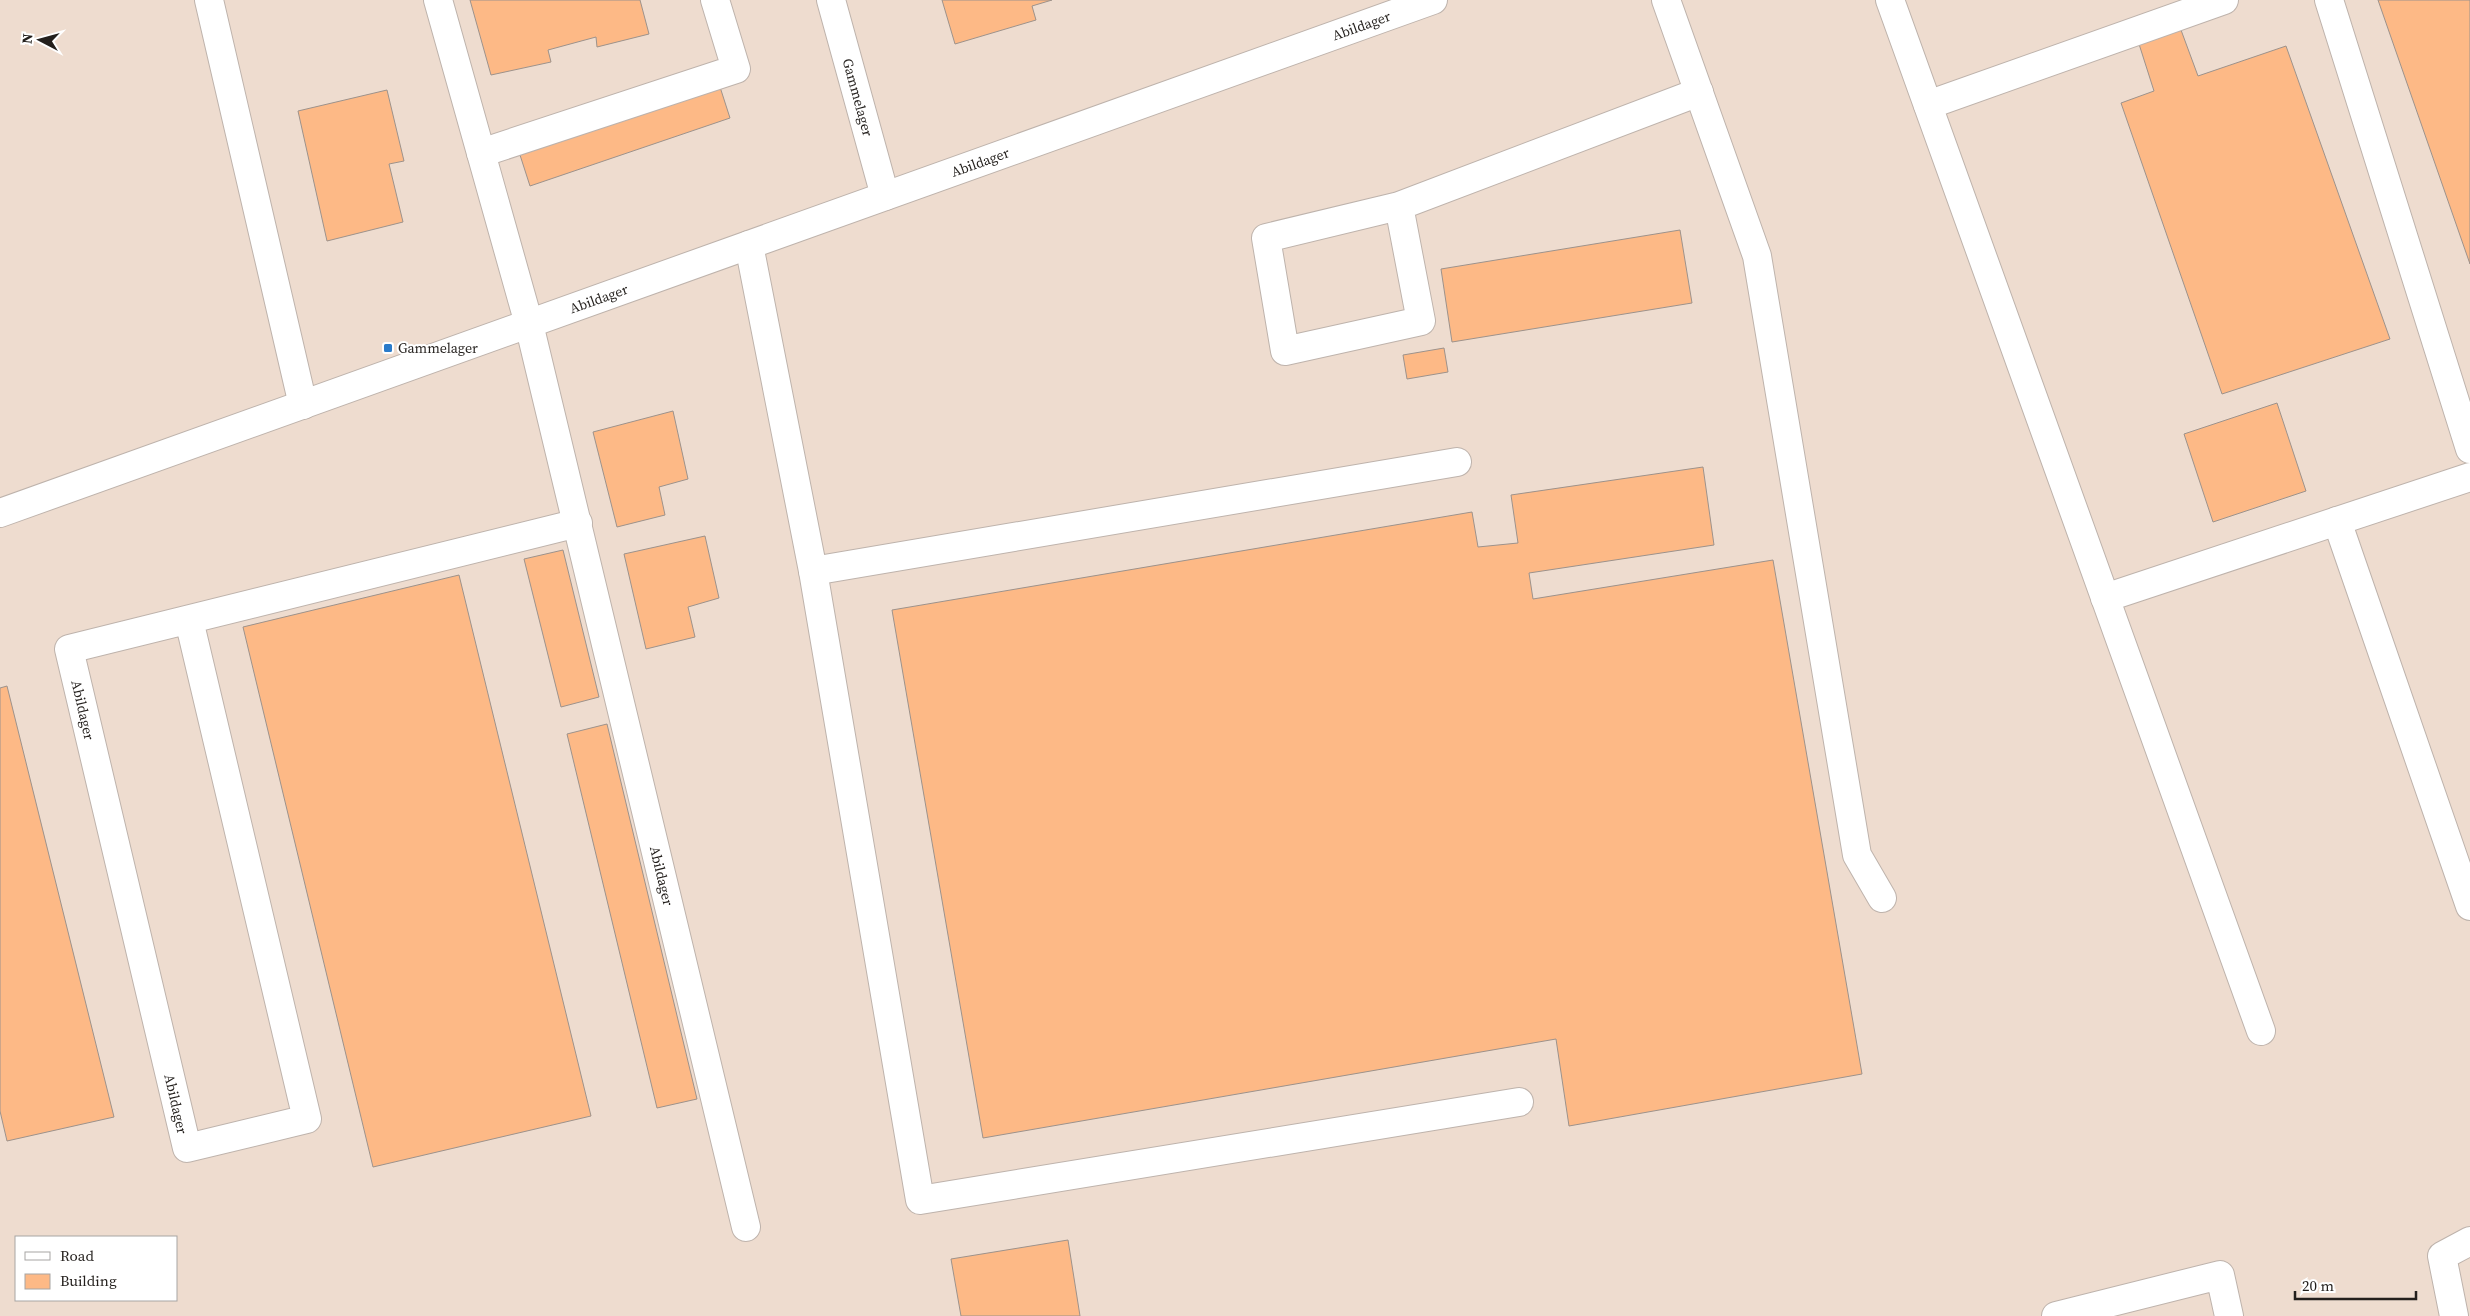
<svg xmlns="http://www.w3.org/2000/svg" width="2470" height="1316" viewBox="0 0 2470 1316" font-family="'Source Serif 4',serif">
	<rect width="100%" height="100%" fill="#f7ebe3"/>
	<path fill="#eedccf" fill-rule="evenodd" d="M0,0h2470v1316h-2470zM16,1237h160v63h-160z"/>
	<path fill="#fdb986" stroke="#9d928b" d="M470,0h170l9,34 -52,13 -1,-10 -48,13 3,12 -60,13z
		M942,0h110l-20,6 4,14 -81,24z
		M2378,0h92v264z
		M2181,30l17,46 88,-30 104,293 -168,55 -101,-291 33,-12 -15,-47z
		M720,87l10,31 -200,68 -10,-31z
		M387,90l17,71 -15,3 14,58 -76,19 -29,-130z
		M1680,230l12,73 -240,39 -11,-73z
		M1444,348l4,24 -41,7 -4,-24z
		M2277,403l29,88 -93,31 -29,-88z
		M673,411l15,68 -29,8 6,28 -48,12 -24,-95z
		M1703,467l11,78 -185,28 4,26 240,-39 89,514 -293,52 -13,-87 -573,99 -91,-528 580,-98 6,35 40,-4 -7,-48z
		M705,536l14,62 -31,9 7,30 -49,12 -22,-95z
		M563,550l36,147 -38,10 -37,-148z
		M459,575l132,541 -218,51 -130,-540z
		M7,686l107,431 -107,24 -7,-30v-423z
		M607,724l90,375 -40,9 -90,-374z
		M1068,1240l12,76h-119l-10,-57z"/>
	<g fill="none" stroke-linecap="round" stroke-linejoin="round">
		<g stroke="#beb3ac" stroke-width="30">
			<g id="minor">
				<path d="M209,0l94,405"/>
				<path id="s1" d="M438,0l91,324 217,903"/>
				<path id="s2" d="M831,0l54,196"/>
				<path d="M1666,0l91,256 100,599 25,43"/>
				<path d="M1890,0l371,1031"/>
				<path d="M2329,0l141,449"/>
				<path d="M1928,105l296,-105"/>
				<path d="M481,153l255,-84 -21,-69"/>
				<path d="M1399,206l22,115 -136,30 -19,-113 133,-32 300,-114"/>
				<path d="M749,245l64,326 644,-109"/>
				<path id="s3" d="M0,513l1433,-513"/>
				<path d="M2337,521l133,385"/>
				<path d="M813,571l107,629 599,-98"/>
				<path d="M2105,598l365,-121"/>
				<path d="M189,620l118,499 -120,29 -118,-499 509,-126"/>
				<path d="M2056,1316l164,-41 9,41"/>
				<path d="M2454,1316l-12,-60 28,-15"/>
			</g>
		</g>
		<use href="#minor" stroke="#fff" stroke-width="28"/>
	</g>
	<rect fill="#2b7bca" stroke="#fff" stroke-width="2" x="383" y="343" width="10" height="10" rx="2.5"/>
	<g text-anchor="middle" stroke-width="4" stroke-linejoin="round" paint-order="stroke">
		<g font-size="14" fill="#231f1c" stroke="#fff">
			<text dy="5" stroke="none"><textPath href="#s3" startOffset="1446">Abildager</textPath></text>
			<text dy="5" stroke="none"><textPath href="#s2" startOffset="101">Gammelager</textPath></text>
			<text dy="5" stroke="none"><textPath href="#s3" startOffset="1041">Abildager</textPath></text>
			<text dy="5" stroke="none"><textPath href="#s3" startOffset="636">Abildager</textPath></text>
			<text transform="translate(83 710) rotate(77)" y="5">Abildager</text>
			<text dy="5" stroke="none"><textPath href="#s1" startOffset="904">Abildager</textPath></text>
			<text transform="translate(176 1104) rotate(77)" y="5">Abildager</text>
		</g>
		<g font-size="14" fill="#231f1c" stroke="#fff" text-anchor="start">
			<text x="398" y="353">Gammelager</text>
		</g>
	</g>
	<rect x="15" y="1236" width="162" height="65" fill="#ffffff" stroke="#a7a5a4"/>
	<rect x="25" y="1252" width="25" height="8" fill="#ffffff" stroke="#a7a5a4"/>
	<text x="60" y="1261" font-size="15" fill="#231f1c">Road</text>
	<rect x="25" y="1274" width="25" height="15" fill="#fdb986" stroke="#a7a5a4"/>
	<text x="60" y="1286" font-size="15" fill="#231f1c">Building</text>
	<g transform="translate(40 40) rotate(276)" stroke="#ffffff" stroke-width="4" paint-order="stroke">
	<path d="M0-4L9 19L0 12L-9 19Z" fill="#231f1c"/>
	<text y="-8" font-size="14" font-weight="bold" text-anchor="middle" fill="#231f1c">N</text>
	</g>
	<path d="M2295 1291v8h121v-8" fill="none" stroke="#231f1c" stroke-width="2.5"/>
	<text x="2302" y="1291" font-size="15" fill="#231f1c" stroke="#ffffff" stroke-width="4" paint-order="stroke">20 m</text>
</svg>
